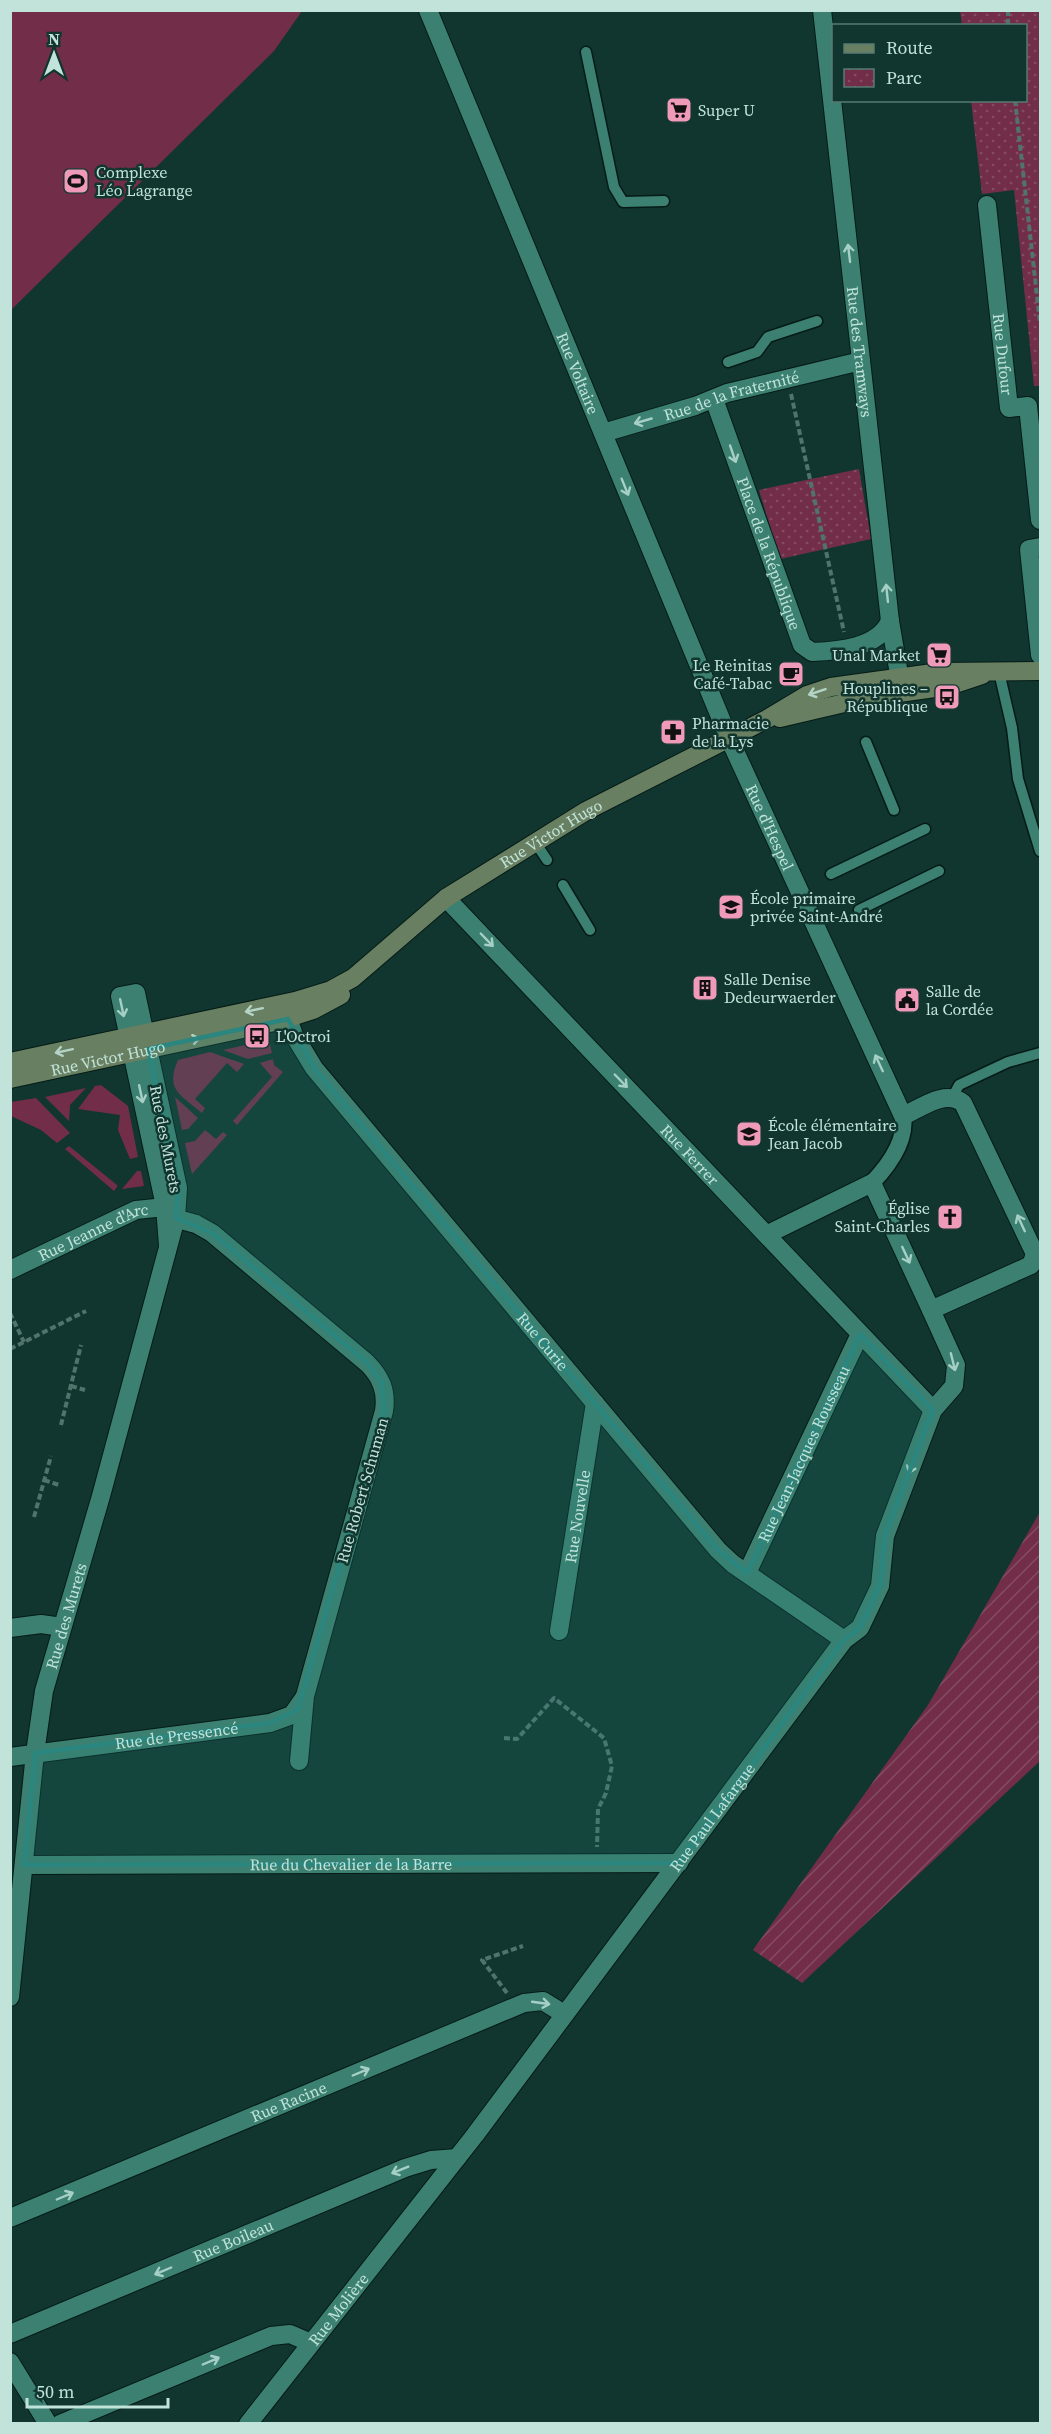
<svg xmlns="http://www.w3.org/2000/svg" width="1051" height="2434" viewBox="0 0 1051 2434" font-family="'Source Serif 4',serif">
	<defs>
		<pattern id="park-dots" width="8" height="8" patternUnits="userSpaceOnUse" patternTransform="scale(1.5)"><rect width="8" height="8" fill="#722d49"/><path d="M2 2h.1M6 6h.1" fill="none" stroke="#844b63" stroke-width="1.8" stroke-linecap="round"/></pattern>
		<pattern id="garden-furrows" width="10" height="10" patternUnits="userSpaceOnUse" patternTransform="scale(1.5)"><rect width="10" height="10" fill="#722d49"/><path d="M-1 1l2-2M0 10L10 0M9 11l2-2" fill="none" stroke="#844b63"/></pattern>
	</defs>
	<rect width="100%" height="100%" fill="#11362f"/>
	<path fill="#722d49" d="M10,11h292l-28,40 -263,259z
		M269,1040l3,13 -24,6 -25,-9z
		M210,1052l34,12 -7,8 -10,-9 -32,36 10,9 -3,5c-22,-19 -37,-23 -24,-53z
		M273,1059l1,6 9,7 -46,53 -4,-4 39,-44 -12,-14z
		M101,1085l27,21 10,51 -8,2 -12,-29 2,-15 -42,-6 17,-23z
		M86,1088l-16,17 -1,16 -24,-24z
		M175,1097l23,21 -10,11 -6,1z
		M36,1098l34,35 -13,10 -16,-13 -30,-14v-14z
		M205,1130l11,9 7,-7 4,3 -35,39 -7,-31 10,-2z
		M69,1146l48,39v2l-3,4 -49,-42z
		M137,1171h4l3,15 -22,3z"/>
	<path fill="url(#park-dots)" d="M960,11h80v375h-6l-20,-196 -32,4 -11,-93 55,-1v-74l-64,-1z
		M859,469l12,70 -91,20 -21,-69z"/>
	<path fill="url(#garden-furrows)" d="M1040,1512v249l-238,222 -49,-33 175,-245z"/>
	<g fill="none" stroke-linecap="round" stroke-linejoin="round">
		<g stroke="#061b17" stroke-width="13">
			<path id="service" d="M586,52l28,135 9,15 41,-1
				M728,362l29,-10 11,-15 49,-16
				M999,672l13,56 6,51 22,72
				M866,742l28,68
				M535,842l12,18
				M831,874l94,-45
				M563,885l27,45
				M859,910l80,-39
				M952,1098l7,-13 49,-23 32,-9"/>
		</g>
		<g stroke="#061b17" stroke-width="19">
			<path id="pedestrian" d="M872,1183c17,-18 35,-42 31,-67"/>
		</g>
		<g stroke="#061b17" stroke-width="20">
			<g id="minor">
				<path id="s1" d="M428,10l300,726 175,380c18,-8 42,-27 60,-13l72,151 -4,11 -100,45 -59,-127 -104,51"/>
				<path id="s2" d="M822,10l68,611 12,71"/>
				<path id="s3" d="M987,205l22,203 19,-2 12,114"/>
				<path id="s4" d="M714,399l88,246 10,7c27,-1 66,-4 78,-31"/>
				<path id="s5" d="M603,433l92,-27 32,-13 134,-32"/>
				<path d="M1040,547l-11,2 11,106"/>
				<path id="s6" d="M446,898l487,512"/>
				<path id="s7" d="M283,1004l11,31 20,33 404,482 15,14 111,76"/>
				<path d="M167,1216l29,8 16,9 155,130c14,14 20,28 17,48l-79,285 -6,65"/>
				<path id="s8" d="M10,1270l126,-60 39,-4"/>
				<path id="s9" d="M747,1573l113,-239"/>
				<path d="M10,1628l31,-4 21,3"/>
				<path id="s10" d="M559,1631l36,-228"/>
				<path id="s11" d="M10,1757l260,-34 22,-8 12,-17"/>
				<path id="s12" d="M24,1865l655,-2"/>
				<path id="s13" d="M10,1997l25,-244 9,-62 57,-195 75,-278 2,-30 -42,-195 -16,3 45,210 3,40"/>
				<path id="s14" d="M10,2218l514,-215 19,-2 21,13"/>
				<path id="s15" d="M10,2334l395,-166 26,-8 26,-2"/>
				<path d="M10,2362l38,62"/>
				<path d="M60,2424l211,-88 19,-2 21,9"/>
				<path id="s16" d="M248,2424l227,-289 369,-495 16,-12 20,-42 5,-50 48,-126 21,-24 2,-21 -25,-55"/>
			</g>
		</g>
		<g stroke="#061b17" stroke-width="20">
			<g id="secondary">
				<path d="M780,718l90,-21 79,-11 33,-11"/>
				<path id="s17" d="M10,1062l285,-61 36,-11 22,-12 93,-80 140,-87 181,-92 40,-24 24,-8 109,-15 100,-1"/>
				<path id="s18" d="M10,1079l269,-58 34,-11 28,-15"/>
			</g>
		</g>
		<path stroke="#50746c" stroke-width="4" stroke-dasharray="6 3" stroke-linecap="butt" d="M1008,10v16
			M1015,100l25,223
			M791,394l53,238
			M10,1313l14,29
			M10,1349l76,-38
			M71,1386l14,4
			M61,1425l20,-80
			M44,1480l15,5
			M34,1517l17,-61
			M504,1738l13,1 37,-41 50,40 8,28 -6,27 -8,16 -1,38
			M507,1993l-25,-33 41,-14"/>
		<use href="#service" stroke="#3b8071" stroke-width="10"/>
		<use href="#pedestrian" stroke="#3b8071" stroke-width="16"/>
		<use href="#minor" stroke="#3b8071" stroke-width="18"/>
		<use href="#secondary" stroke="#688061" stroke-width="18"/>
	</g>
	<defs><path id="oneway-shaft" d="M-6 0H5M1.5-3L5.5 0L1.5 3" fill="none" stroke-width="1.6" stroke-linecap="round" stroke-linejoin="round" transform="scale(1.5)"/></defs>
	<g stroke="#a6cfc5">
		<use href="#oneway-shaft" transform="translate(849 253) rotate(-97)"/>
		<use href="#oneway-shaft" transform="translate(643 421) rotate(164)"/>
		<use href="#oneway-shaft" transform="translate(733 454) rotate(71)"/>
		<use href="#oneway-shaft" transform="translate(625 487) rotate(68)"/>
		<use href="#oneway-shaft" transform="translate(887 593) rotate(-96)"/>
		<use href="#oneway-shaft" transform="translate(487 940) rotate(46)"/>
		<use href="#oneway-shaft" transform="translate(122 1008) rotate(78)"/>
		<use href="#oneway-shaft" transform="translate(879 1063) rotate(-115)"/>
		<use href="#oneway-shaft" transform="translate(621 1081) rotate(46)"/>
		<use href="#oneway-shaft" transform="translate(141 1094) rotate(78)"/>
		<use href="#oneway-shaft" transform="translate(1021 1223) rotate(-115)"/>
		<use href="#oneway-shaft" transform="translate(906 1255) rotate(65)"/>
		<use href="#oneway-shaft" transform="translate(953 1362) rotate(76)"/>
		<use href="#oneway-shaft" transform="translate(912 1465) rotate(111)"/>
		<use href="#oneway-shaft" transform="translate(541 2003) rotate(8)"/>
		<use href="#oneway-shaft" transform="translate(361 2072) rotate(-23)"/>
		<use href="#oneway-shaft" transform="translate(400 2170) rotate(158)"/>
		<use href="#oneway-shaft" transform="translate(65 2196) rotate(-23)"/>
		<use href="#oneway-shaft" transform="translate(163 2271) rotate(157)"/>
		<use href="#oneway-shaft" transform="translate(211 2361) rotate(-23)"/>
	</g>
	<g stroke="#b4d4c8">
		<use href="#oneway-shaft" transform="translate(817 692) rotate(161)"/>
		<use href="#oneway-shaft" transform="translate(254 1010) rotate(168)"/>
		<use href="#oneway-shaft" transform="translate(191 1040) rotate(-12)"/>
		<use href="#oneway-shaft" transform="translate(64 1051) rotate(168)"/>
	</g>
	<path fill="#2a867e" fill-opacity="0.2" stroke="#2a867e" stroke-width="4.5" stroke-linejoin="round" d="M288,1019l26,49 404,482 29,23 113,-239 73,76 -48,126 -5,50 -20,42 -16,12 -165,223 -655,2 11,-112 235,-30 28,-14 86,-298 -2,-28 -15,-20 -155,-130 -36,-15 2,-30 -30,-139z"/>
	<defs>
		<g id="supermarket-square" transform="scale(1.35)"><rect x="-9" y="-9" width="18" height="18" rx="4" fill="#ef9ab8" stroke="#11362f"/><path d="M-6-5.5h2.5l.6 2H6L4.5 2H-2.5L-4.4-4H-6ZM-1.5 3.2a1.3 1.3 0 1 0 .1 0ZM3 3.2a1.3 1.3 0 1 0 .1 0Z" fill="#111"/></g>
		<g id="stadium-square" transform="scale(1.35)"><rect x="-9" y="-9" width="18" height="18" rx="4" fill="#ef9ab8" stroke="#11362f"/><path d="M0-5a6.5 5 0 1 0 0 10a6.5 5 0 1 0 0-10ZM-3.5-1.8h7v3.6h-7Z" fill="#111"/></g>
		<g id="cafe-square" transform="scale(1.35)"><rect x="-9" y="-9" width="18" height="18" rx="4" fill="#ef9ab8" stroke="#11362f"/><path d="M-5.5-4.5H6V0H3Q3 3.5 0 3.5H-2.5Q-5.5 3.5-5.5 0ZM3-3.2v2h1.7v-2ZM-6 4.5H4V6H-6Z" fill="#111"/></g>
		<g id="bus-square" transform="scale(1.35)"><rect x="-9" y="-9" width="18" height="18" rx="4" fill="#ef9ab8" stroke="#11362f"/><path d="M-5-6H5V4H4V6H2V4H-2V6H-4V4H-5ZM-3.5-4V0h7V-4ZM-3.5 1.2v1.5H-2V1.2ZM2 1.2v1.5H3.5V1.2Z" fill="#111"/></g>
		<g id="pharmacy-square" transform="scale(1.35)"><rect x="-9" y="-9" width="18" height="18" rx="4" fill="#ef9ab8" stroke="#11362f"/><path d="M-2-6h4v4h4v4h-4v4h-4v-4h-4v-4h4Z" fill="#111"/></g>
		<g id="school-square" transform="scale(1.35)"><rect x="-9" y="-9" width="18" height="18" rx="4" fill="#ef9ab8" stroke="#11362f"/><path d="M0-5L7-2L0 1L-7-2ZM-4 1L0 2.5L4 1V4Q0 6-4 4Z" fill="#111"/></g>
		<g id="building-square" transform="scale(1.35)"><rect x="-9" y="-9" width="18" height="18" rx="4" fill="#ef9ab8" stroke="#11362f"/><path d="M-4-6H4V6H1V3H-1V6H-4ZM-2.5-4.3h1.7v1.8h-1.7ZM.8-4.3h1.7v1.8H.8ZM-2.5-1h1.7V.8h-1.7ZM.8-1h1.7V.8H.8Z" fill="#111"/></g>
		<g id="civic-square" transform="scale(1.35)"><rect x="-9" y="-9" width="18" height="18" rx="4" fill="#ef9ab8" stroke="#11362f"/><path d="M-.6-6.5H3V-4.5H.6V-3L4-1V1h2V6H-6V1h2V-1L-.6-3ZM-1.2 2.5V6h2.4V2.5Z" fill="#111"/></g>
		<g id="church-square" transform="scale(1.35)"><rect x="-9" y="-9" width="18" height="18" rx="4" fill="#ef9ab8" stroke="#11362f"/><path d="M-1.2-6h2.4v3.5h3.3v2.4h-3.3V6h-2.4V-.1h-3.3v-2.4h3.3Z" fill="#111"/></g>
	</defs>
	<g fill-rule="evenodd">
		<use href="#supermarket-square" x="679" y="110"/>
		<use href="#stadium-square" x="76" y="181"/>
		<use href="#supermarket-square" x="939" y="655"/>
		<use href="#cafe-square" x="791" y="674"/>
		<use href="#bus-square" x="947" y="697"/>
		<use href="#pharmacy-square" x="673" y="732"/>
		<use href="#school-square" x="731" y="907"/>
		<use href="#building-square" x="705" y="988"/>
		<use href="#civic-square" x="907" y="1000"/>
		<use href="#bus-square" x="257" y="1036"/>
		<use href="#school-square" x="749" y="1134"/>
		<use href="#church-square" x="950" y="1217"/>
	</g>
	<g text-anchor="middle" stroke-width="5" stroke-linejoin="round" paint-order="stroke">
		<g font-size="16" fill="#c1e3da" stroke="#11362f" text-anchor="start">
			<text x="698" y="116">Super U</text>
			<text x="96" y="178">Complexe<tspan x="96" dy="18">Léo Lagrange</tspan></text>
			<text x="920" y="661" text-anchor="end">Unal Market</text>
			<text x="772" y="671" text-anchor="end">Le Reinitas<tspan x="772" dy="18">Café-Tabac</tspan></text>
			<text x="928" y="694" text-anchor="end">Houplines –<tspan x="928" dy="18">République</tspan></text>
			<text x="692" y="729">Pharmacie<tspan x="692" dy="18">de la Lys</tspan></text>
			<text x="750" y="904">École primaire<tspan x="750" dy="18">privée Saint-André</tspan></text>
			<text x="724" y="985">Salle Denise<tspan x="724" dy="18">Dedeurwaerder</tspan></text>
			<text x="926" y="997">Salle de<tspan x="926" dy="18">la Cordée</tspan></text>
			<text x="276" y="1042">L'Octroi</text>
			<text x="768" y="1131">École élémentaire<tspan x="768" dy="18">Jean Jacob</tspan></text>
			<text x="930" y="1214" text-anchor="end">Église<tspan x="930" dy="18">Saint-Charles</tspan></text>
		</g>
		<g font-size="16" fill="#c1e3da" stroke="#11362f">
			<text dy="6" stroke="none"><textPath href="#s2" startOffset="344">Rue des Tramways</textPath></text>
			<text dy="6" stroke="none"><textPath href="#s3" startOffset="150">Rue Dufour</textPath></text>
			<text dy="6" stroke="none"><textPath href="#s1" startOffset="393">Rue Voltaire</textPath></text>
			<text dy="6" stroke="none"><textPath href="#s5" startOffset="134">Rue de la Fraternité</textPath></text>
			<text dy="6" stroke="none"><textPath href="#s4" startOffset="164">Place de la République</textPath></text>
			<text dy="6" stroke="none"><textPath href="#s1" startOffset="886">Rue d'Hespel</textPath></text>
			<text dy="6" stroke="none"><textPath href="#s17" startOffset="600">Rue Victor Hugo</textPath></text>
			<text dy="6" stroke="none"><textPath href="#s18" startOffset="100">Rue Victor Hugo</textPath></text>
			<text transform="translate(166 1139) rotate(79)" y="6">Rue des Murets</text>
			<text dy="6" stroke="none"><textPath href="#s6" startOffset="354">Rue Ferrer</textPath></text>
			<text dy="6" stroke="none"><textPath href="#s8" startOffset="92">Rue Jeanne d'Arc</textPath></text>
			<text dy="6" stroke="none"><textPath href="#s7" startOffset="428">Rue Curie</textPath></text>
			<text dy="6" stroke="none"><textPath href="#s9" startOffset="132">Rue Jean-Jacques Rousseau</textPath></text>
			<text transform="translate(362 1490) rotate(-74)" y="6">Rue Robert Schuman</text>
			<text dy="6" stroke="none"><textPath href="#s10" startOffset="116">Rue Nouvelle</textPath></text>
			<text dy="6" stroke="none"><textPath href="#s13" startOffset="386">Rue des Murets</textPath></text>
			<text dy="6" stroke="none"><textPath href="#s11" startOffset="168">Rue de Pressencé</textPath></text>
			<text dy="6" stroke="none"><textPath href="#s16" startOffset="764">Rue Paul Lafargue</textPath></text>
			<text dy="6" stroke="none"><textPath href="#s12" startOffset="327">Rue du Chevalier de la Barre</textPath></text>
			<text dy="6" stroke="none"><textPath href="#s14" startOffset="302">Rue Racine</textPath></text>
			<text dy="6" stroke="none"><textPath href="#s15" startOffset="242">Rue Boileau</textPath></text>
			<text dy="6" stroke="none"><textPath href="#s16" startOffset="146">Rue Molière</textPath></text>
		</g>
	</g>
	<rect width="1051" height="2434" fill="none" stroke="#c1e3da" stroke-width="24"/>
	<rect x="832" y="24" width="195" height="78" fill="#11362f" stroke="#577b73" stroke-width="1.5"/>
	<rect x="844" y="44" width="30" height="9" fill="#688061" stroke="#577b73" stroke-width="1.5"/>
	<text x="886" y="54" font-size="18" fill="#c1e3da">Route</text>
	<rect x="844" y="69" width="30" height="18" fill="url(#park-dots)" stroke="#577b73" stroke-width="1.5"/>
	<text x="886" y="84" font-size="18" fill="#c1e3da">Parc</text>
	<g transform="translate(54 54)" stroke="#11362f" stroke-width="4.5" paint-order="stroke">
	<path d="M0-4.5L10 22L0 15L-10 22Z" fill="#c1e3da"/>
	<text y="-9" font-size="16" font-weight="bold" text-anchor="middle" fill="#c1e3da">N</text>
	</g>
	<path d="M27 2398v9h141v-9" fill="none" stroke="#c1e3da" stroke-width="3"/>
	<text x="36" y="2398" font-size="18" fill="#c1e3da" stroke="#11362f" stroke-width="4.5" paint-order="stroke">50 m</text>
</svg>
